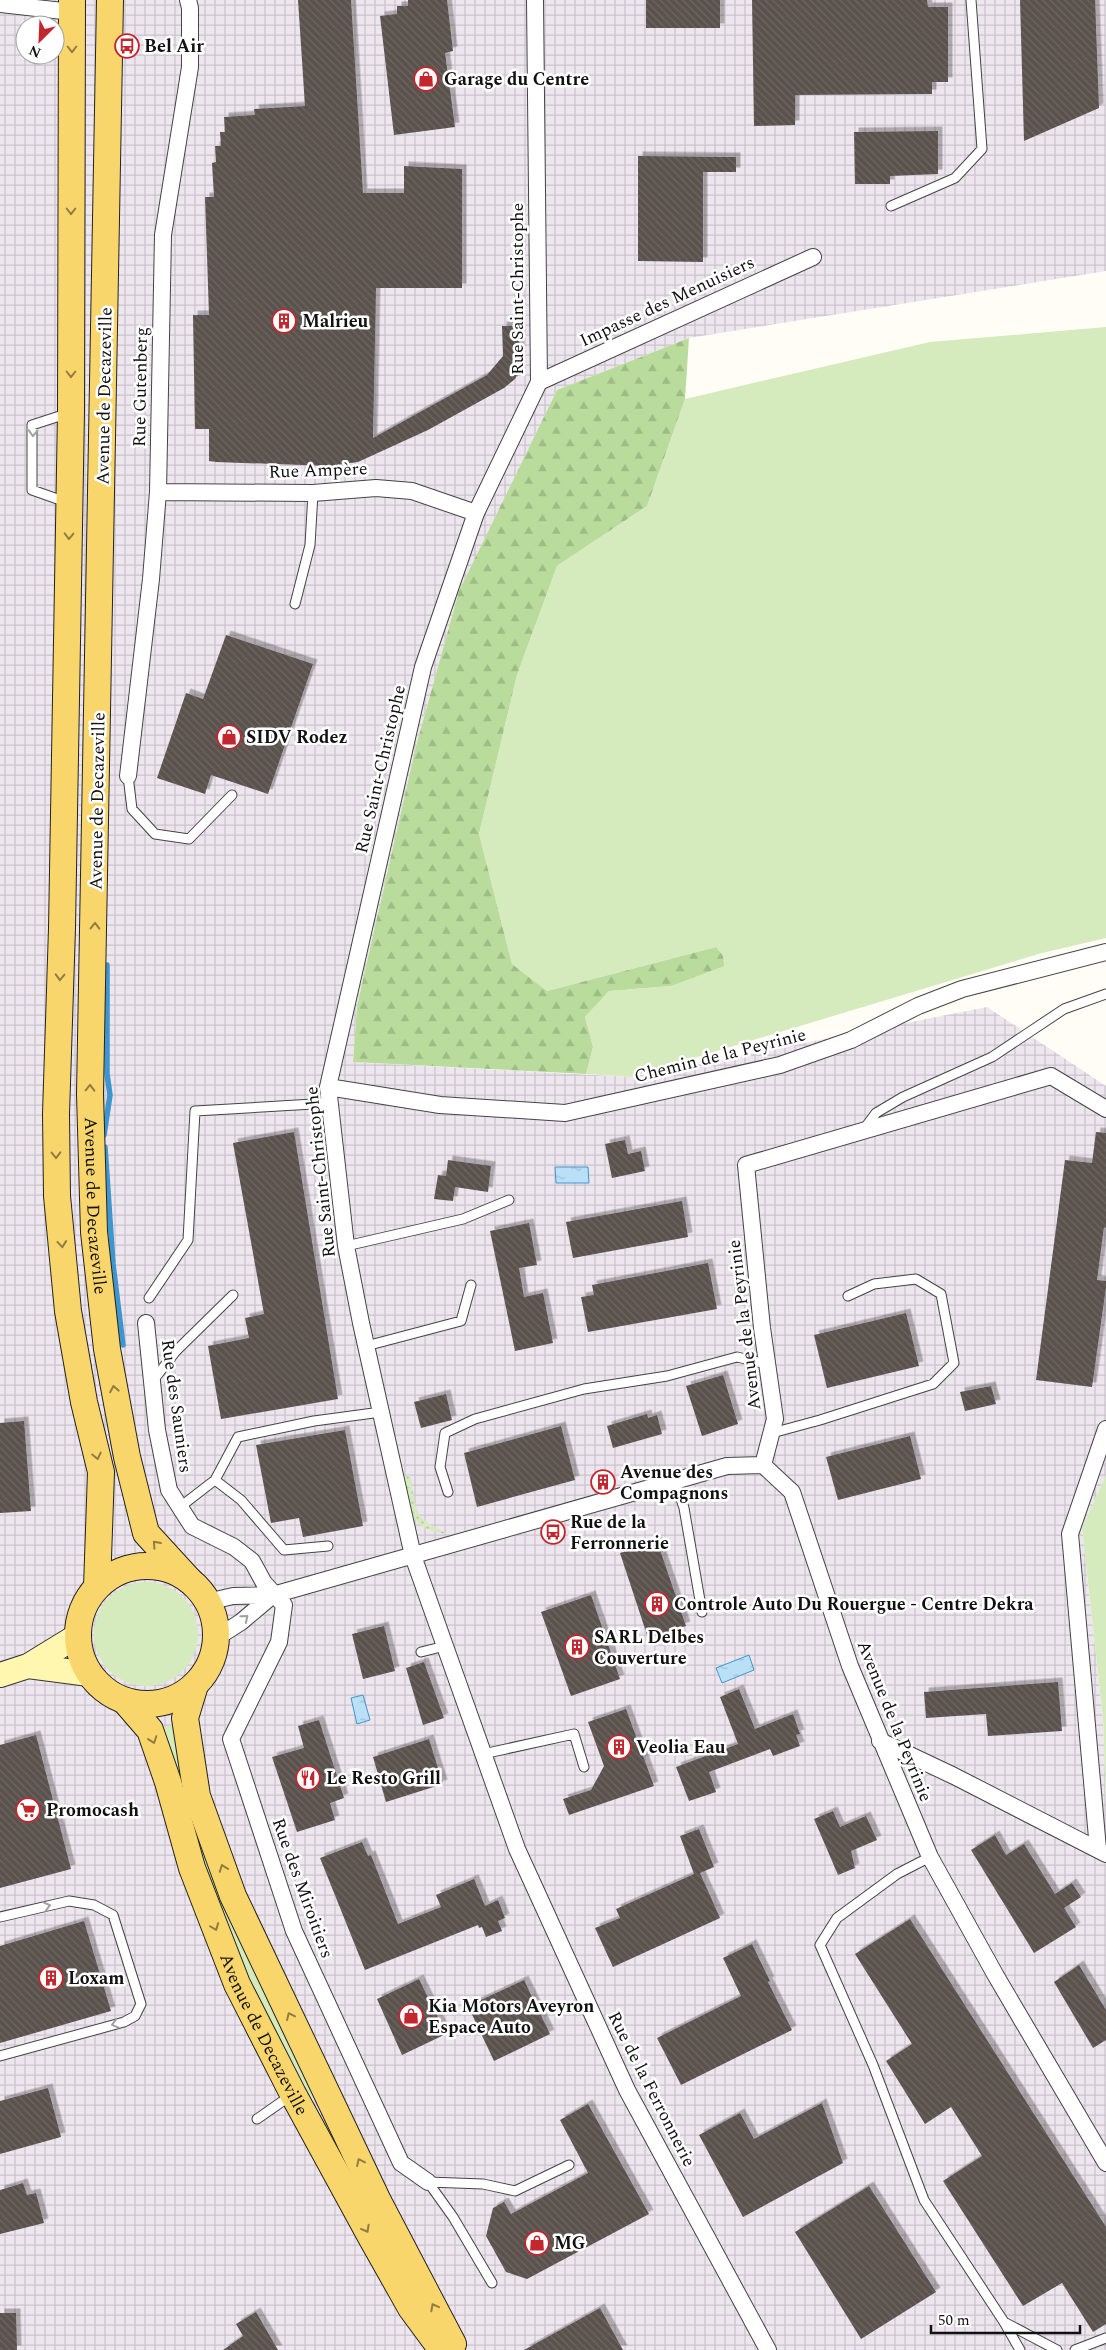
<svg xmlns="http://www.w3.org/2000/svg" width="1106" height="2350" viewBox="0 0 1106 2350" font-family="Spectral,serif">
	<defs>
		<pattern id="industrial-grid" width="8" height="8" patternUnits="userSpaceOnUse" patternTransform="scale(1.25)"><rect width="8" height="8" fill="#eee6ef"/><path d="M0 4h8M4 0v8" fill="none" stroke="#cbc4cc"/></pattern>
		<pattern id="forest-firs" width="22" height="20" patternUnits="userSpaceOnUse" patternTransform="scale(1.25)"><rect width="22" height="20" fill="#b9dc9c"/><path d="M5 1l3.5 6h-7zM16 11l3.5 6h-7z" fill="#9ebc85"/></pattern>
		<pattern id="garden-dots" width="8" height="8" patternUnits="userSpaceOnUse" patternTransform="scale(1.25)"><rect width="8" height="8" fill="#d5ebbd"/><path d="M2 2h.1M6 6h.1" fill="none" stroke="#b6c8a1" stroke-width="1.8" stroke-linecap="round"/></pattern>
		<pattern id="water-ripples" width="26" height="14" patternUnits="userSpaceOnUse" patternTransform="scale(1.25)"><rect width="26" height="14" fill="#b9e0f7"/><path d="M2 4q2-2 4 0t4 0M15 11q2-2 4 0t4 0" fill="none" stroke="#9ebfd3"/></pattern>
		<pattern id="building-back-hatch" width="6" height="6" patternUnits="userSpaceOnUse" patternTransform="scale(1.25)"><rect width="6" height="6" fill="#5a524d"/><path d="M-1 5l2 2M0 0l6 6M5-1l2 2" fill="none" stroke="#6d6662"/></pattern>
		<filter id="shadow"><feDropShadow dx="4.5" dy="-4.5" stdDeviation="0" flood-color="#0004"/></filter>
	</defs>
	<rect width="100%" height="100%" fill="#fffdf5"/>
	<path fill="url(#industrial-grid)" fill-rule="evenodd" d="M0,0h1106v271l-417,67 -132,52 -98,201 -43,155 -59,260 -4,56 278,15 356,-70 119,79v389l-24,53 21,190 3,86v546h-1106zM25,25h30v30h-30z"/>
	<path fill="#d5ebbd" d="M1106,327v611l-64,15 -411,124 -45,-3 7,-27 -8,-30 24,-26 62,-5 45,-39 -169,44 -35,-27 -33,-130 38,-159 40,-109 90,-60 38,-107 245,-57z
		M1106,1475v329l-3,-86 -21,-190z
		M94 1634a52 52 0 1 1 104 0a52 52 0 1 1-104 0Z
		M178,1724l138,373 -10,1 -36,-65 -56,-135 -56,-170z"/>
	<path fill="url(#forest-firs)" d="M689,338l-4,61 -38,107 -90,60 -40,109 -38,159 33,130 35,27 169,-44 7,9 1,10 -53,20 -62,5 -24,26 8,30 -7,27 -233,-12 4,-56 59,-260 43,-155 98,-201z"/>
	<path fill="url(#garden-dots)" d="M410,1475c7,37 2,42 38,59 -40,-4 -37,-24 -44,-58z"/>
	<path fill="url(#water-ripples)" stroke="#3f96cf" d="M555,1167h33l1,16h-33z
		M749,1655l5,15 -32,13 -6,-15z
		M363,1695l7,25 -13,4 -6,-26z"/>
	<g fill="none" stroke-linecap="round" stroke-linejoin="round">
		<path stroke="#3f96cf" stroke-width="5.5" d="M104,1135l6,-40 -3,-21v-109
			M105,1147l8,117 10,81"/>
	</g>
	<path fill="url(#building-back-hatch)" filter="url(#shadow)" d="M298,0h53l12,193h41v-27l58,3v119h-86l-3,150 114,-63 16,-19 -1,-30h17l1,42 -5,11 -11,9 -76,42 -70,32 -28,4 -114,-4 -7,-1v-32h-14l-2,-114h16l-4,-118h9l-2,-34 4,-1 -1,-16h6l-1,-14h5l-1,-15 31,-2 -1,-6 51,-3z
		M408,0h39l6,51 -8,2 10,74 -61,8 -14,-119 17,-2v-8h11z
		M646,0h74v28h-74z
		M752,0h175l1,7h20v75h-16v12l-137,1v30l-41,1z
		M1020,0h75l4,108 -75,33z
		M938,131v43l-48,2v8h-35l-1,-52z
		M638,156l98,1v15h-33v90l-65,-1z
		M226,635l87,29 -45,130 -57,-19 -6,19 -48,-16 29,-85 17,6z
		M294,1132l44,267 -117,20 -13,-73 41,-8 -4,-20 19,-4 -31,-171z
		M1096,1132l10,1v95l-2,-1 -7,53 9,1v6l-14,100 -56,-7 29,-220 27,3z
		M625,1140l3,14 13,-3 4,20 -33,7 -7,-34z
		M448,1160l43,6 -3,26 -33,-5 -2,14 -19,-2 4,-24 8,1z
		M682,1201l6,36 -115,21 -7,-36z
		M529,1223l8,42 -18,3 5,29 19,-4 10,50 -38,8 -25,-120z
		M708,1263l9,46 -129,23 -7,-35 13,-2 -2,-10z
		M906,1313l13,53 -92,22 -13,-53z
		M723,1375l15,49 -36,12 -16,-50z
		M991,1386l5,18 -31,7 -5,-19z
		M446,1394l6,26 -31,8 -7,-26z
		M647,1414l1,4 9,-3 5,19 -49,14 -6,-22z
		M24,1421l7,90 -31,2v-90z
		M561,1426l14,54 -98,27 -13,-54z
		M345,1430l18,96 -60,11 -4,-19 -28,5 -15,-78z
		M910,1436l11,43 -83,21 -12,-43z
		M657,1541l29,85 -38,12 -28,-85z
		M591,1595l29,84 -49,17 -30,-84z
		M384,1626l11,45 -32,8 -11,-45z
		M424,1662l20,56 -21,7 -17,-57z
		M1058,1682l4,49 -74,5 -2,-22 -60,4 -2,-26z
		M739,1689l16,40 38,-15 7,20 -4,1 4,11 -27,10 -3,-7 -61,23 7,20 -27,9 -13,-34 62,-23 -18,-47z
		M626,1709l28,77 -85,29 -6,-16 28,-9 13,-24 -16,-44z
		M319,1720l25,78 -14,5 5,17 -38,12 -25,-75 32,-9 -6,-22z
		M36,1735l35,134 -71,19v-143z
		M429,1739l14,45 -57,18 -13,-45z
		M833,1811l7,16 26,-11 11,24 -26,11 4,17 -17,7 -24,-56z
		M699,1829l15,38 -14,6 20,45 -107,49 -18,-39 25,-10 -4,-9 78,-35 -14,-38z
		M995,1835l11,20 18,-11 31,50 17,-11 9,14 -17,11 12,19 -42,26 -63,-103z
		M362,1842l6,14 3,-1 27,69 43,-17 -5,-12 38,-16 11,27 13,-6 7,18 -7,3 4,10 -16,6 -4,-10 -3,1 -1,-3 -113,45 -45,-112z
		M910,1919l196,308v97l-13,8 -31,-49 -39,23 -80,-125 39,-25 -31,-49 -26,17 -39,-63 26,-17 -57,-90z
		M84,1921l27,90 -111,32v-97z
		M752,1944l18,37 -2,1 24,48 -111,55 -24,-47 84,-42 -18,-38z
		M1079,1965l27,45v30l-13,8 -39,-66z
		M419,1979l27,55 -44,21 -25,-56z
		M524,1980l26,54 -56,27 -26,-55z
		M48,2088l13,49 -61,17v-53z
		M822,2103l21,60 -100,54 -44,-82 41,-22 14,26z
		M588,2104l61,110 -122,65 -21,-7 -20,-36 7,-28 11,-6 7,12 77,-41 -28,-53z
		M23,2183l4,12 9,-2 8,30 -44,11v-44z
		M869,2186l67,106 -75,47 -66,-107z
		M600,2308l23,42h-99z
		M256,2312l22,38h-55l20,-14 -7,-12z
		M0,2313h16l1,37h-17z"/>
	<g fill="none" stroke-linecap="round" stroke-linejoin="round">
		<g stroke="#444" stroke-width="11">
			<path id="lane" d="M891,206l64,-28 27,-29 -11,-149
				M66,502l-34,-12v-65l37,-12
				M295,604l15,-59 3,-52
				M128,776l4,33 23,25 34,5 43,-44
				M864,1129l12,-16 27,-16 89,-40 72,-48 42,-15
				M346,1246l117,-27 46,-19
				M149,1298l39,-58 7,-129 135,-8
				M366,1346l95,-25 10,-36
				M152,1382l24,-31 57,-56
				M772,1433l48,-13 113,-36 21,-21 -13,-69 -25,-15 -42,5 -26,12
				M215,1480l23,-43 76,-16 67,-9
				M675,1481l9,27 18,104
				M448,1492l-8,-25 5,-34 30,-14 109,-30 83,-13 70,-19 30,7
				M180,1507l35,-27 26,20 43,50 44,-4
				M421,1652l24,-6
				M483,1754l91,-20 10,33
				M930,1857l-33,17 -60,44 -17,27 53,120 51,135 80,122 16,28
				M0,1917l69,-16 25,4 19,10 28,89 -6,12 -11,6 -124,34
				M257,2119l33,-23
				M428,2182l55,2 32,7 54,-26
				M428,2182l25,35 39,66
				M1004,2322l53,28
				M1075,2350l31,-12"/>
		</g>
		<g stroke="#444" stroke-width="18">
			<path id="street" d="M535,0l4,382 -63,131 -53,154 -95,420 18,159 15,77 52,233 104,293 110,241 141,260
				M0,4l72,8
				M539,382l274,-125
				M158,492l155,1 63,-5 36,3 64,22
				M128,776l23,-197 7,-87 5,-257 27,-168v-59l-2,-8
				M328,1087l112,18 125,8 215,-48 71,-25 67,-34 44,-17 144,-37
				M146,1323l11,107 12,60 23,36 42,21 18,14 12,22 20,22 -5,37 -48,97 63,192 107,232 27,19
				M763,1465l29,27 58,174 80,191 66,119 110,187
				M763,1465l12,-46 -13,-91 -16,-163 305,-89 55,33
				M207,1602l26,-6 40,-1 454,-129 36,-1
				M216,1638l25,-16 32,-27
				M880,1741l74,35 152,78
				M1098,1849l-28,-315 36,-105"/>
		</g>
		<g stroke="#333" stroke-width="26">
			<path id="secondary" d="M28,1666l61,8
				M0,1675l28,-9 49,-30"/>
		</g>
		<g stroke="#222" stroke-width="28">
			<g id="primary">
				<path d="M72,0l-1,412 -9,516 -6,186 1,82 11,115 16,91 17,70 -4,115"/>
				<path id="s1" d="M110,0l-20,1094 4,138 13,117 20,108 19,76 43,47"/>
				<circle cx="147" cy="1635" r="69"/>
				<path d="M195,1685l-10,33 12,78 36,100 145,305 75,143"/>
				<path id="s2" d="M125,1701l25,29 18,52 24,86 45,116 56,110 78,143 40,71 31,42"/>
			</g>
		</g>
		<use href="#lane" stroke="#fff" stroke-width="9"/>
		<use href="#street" stroke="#fff" stroke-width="16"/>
		<use href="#secondary" stroke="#fff6b0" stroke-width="24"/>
		<use href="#primary" stroke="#f9d66b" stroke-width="26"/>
	</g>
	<defs><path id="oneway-chevron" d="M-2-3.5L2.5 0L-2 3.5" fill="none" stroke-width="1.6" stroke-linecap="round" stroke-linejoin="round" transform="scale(1.25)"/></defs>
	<g stroke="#917d42">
		<use href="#oneway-chevron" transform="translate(72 49) rotate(90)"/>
		<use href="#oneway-chevron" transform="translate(71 211) rotate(90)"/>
		<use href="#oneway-chevron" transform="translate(71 374) rotate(90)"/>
		<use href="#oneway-chevron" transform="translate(69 536) rotate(91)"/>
		<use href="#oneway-chevron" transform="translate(95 926) rotate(-89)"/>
		<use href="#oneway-chevron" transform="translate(60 977) rotate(92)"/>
		<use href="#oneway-chevron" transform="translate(90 1088) rotate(-89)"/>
		<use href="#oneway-chevron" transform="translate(56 1155) rotate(89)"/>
		<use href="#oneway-chevron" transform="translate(62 1244) rotate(85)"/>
		<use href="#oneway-chevron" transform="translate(114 1389) rotate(-100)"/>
		<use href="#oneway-chevron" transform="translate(97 1456) rotate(77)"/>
		<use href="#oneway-chevron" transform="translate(156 1544) rotate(-132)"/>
		<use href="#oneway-chevron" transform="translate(153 1740) rotate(71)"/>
		<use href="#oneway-chevron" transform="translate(223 1868) rotate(-110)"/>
		<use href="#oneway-chevron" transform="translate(215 1927) rotate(69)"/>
		<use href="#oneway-chevron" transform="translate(290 2016) rotate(-115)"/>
		<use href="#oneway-chevron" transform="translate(360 2162) rotate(-115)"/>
		<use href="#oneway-chevron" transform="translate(366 2229) rotate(61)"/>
		<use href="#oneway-chevron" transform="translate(434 2307) rotate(-118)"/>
	</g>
	<g stroke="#a0a0a0">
		<use href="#oneway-chevron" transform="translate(33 433) rotate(93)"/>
		<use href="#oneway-chevron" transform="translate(245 1618) rotate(-39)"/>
		<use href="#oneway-chevron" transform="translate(47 1906) rotate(-14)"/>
		<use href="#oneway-chevron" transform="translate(115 2024) rotate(165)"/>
	</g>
	<defs>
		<g id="bus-ring" transform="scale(1.25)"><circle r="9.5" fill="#fff" stroke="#c4262e" stroke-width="1.5"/><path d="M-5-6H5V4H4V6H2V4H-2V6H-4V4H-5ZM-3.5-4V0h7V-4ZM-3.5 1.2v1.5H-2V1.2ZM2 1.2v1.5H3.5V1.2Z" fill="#c4262e"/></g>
		<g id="shop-ring" transform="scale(1.25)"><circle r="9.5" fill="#fff" stroke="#c4262e" stroke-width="1.5"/><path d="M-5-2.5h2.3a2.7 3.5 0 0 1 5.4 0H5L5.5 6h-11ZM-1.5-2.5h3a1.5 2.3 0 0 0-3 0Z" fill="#c4262e"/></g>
		<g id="building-ring" transform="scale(1.25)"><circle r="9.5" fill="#fff" stroke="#c4262e" stroke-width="1.5"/><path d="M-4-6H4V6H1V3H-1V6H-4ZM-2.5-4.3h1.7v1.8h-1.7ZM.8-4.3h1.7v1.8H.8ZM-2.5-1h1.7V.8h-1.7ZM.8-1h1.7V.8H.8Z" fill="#c4262e"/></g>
		<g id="restaurant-ring" transform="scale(1.25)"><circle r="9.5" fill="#fff" stroke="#c4262e" stroke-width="1.5"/><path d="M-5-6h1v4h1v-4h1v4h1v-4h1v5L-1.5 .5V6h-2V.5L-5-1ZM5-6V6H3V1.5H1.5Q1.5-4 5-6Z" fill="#c4262e"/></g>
		<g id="supermarket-ring" transform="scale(1.25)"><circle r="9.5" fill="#fff" stroke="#c4262e" stroke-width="1.5"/><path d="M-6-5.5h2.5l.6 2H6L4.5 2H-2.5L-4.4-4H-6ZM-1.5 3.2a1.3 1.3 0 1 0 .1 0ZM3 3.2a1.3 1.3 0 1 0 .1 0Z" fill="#c4262e"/></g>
	</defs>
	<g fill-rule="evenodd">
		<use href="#bus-ring" x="127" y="46"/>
		<use href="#shop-ring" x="426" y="79"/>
		<use href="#building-ring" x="284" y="321"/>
		<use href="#shop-ring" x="229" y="737"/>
		<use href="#building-ring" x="603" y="1482"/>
		<use href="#bus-ring" x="553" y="1532"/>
		<use href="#building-ring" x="657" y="1604"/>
		<use href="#building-ring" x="577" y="1647"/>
		<use href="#building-ring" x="619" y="1747"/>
		<use href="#restaurant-ring" x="308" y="1778"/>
		<use href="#supermarket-ring" x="28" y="1810"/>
		<use href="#building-ring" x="51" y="1978"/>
		<use href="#shop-ring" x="411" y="2016"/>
		<use href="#shop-ring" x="537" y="2243"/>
	</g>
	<g text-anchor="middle" stroke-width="5" stroke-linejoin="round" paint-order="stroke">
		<g font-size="18" font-weight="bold" fill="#111" stroke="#fff" text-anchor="start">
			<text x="144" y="52">Bel Air</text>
			<text x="444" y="85">Garage du Centre</text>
			<text x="302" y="327">Malrieu</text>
			<text x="246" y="743">SIDV Rodez</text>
			<text x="620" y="1478">Avenue des<tspan x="620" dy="21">Compagnons</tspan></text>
			<text x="570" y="1528">Rue de la<tspan x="570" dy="21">Ferronnerie</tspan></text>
			<text x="674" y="1610">Controle Auto Du Rouergue - Centre Dekra</text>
			<text x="594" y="1643">SARL Delbes<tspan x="594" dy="21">Couverture</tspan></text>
			<text x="636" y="1753">Veolia Eau</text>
			<text x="326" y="1784">Le Resto Grill</text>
			<text x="46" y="1816">Promocash</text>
			<text x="68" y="1984">Loxam</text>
			<text x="428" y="2012">Kia Motors Aveyron<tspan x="428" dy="21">Espace Auto</tspan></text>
			<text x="554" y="2249">MG</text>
		</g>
		<g font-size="18" fill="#111" stroke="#fff">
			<text transform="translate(517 289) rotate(-90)" y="6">Rue Saint-Christophe</text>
			<text transform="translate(667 301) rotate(-25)" y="6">Impasse des Menuisiers</text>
			<text transform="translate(140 387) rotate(-89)" y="6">Rue Gutenberg</text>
			<text transform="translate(104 396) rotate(-89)" y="6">Avenue de Decazeville</text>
			<text transform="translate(318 470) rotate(-2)" y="6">Rue Ampère</text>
			<text transform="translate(380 769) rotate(-77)" y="6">Rue Saint-Christophe</text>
			<text transform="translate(97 801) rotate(-89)" y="6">Avenue de Decazeville</text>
			<text transform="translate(720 1055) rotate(-14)" y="6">Chemin de la Peyrinie</text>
			<text transform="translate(320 1172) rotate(-96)" y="6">Rue Saint-Christophe</text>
			<text dy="6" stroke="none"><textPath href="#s1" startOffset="1206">Avenue de Decazeville</textPath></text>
			<text transform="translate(744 1325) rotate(-97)" y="6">Avenue de la Peyrinie</text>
			<text transform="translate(177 1406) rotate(82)" y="6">Rue des Sauniers</text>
			<text transform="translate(895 1721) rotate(68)" y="6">Avenue de la Peyrinie</text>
			<text transform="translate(303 1888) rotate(70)" y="6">Rue des Miroitiers</text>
			<text dy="6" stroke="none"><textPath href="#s2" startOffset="364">Avenue de Decazeville</textPath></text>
			<text transform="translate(652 2089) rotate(63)" y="6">Rue de la Ferronnerie</text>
		</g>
	</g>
	<g transform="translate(40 40) rotate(204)"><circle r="24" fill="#ffffff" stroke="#a0a0a0"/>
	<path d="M0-4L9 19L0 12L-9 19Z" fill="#c4262e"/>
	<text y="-8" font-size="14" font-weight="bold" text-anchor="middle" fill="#111111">N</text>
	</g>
	<path d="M931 2325v8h149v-8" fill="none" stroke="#111111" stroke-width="2.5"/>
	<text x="938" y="2325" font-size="15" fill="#111111" stroke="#ffffff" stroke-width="4" paint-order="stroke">50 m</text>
</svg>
